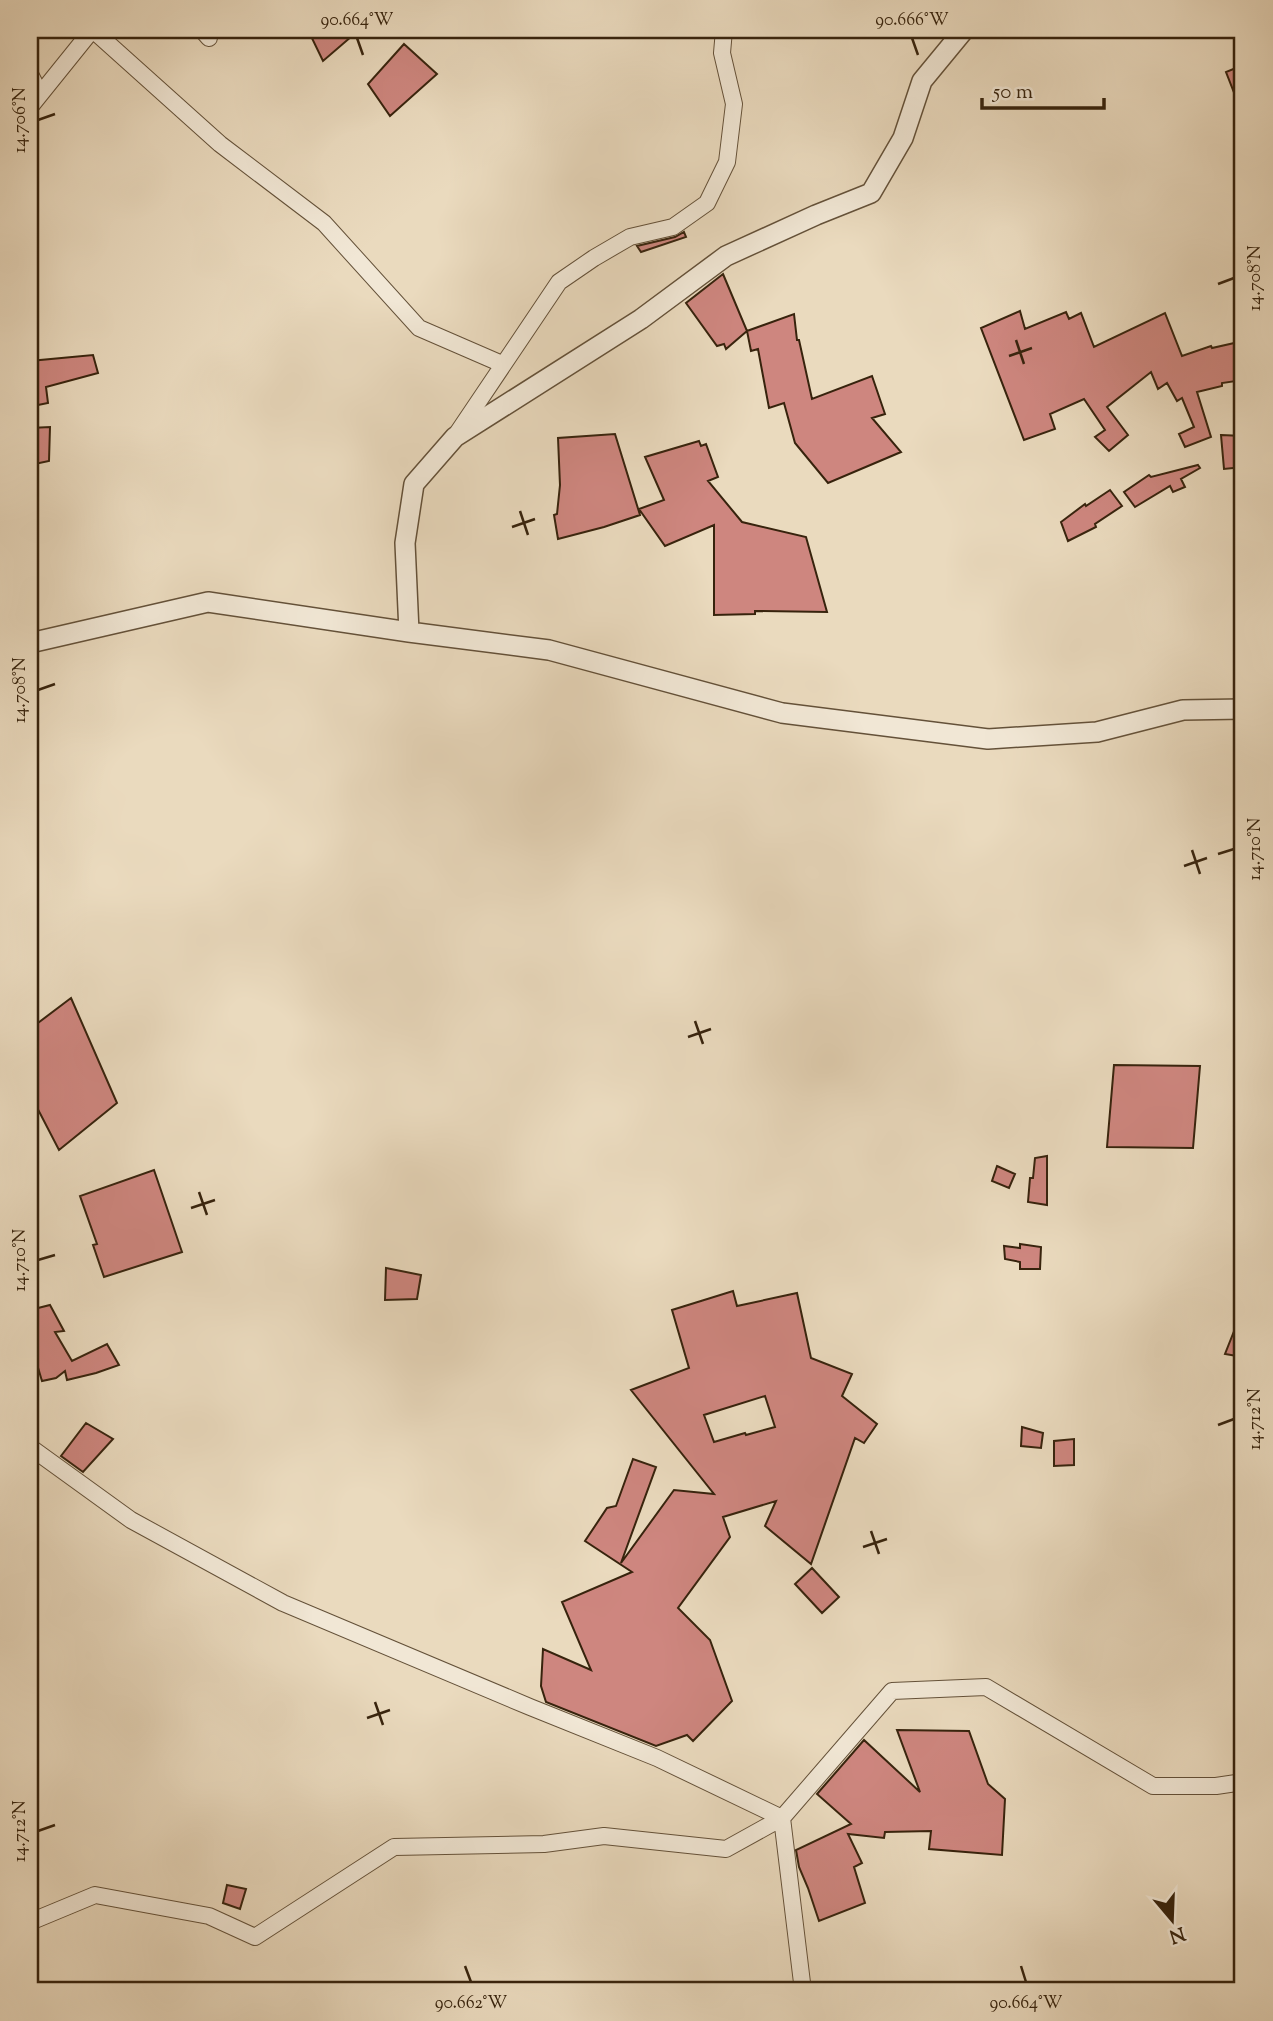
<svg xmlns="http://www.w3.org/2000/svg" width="1273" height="2021" viewBox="0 0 1273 2021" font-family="'Sorts Mill Goudy',serif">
	<rect width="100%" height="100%" fill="#eadabe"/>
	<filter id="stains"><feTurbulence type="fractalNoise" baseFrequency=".00286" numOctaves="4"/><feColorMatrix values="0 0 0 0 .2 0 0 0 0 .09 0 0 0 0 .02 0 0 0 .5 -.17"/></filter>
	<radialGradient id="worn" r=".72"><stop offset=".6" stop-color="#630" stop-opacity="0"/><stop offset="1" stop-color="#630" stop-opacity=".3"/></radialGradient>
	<path fill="#ce867f" stroke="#37230d" stroke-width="2" fill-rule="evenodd" d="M308,30h51l-36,31z
		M404,44l33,30 -47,42 -22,-32z
		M1243,65v48h-1l-16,-41z
		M684,232l2,5 -45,15 -4,-6 38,-9z
		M723,274l24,57 -21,18 -2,-5 -7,2 -31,-43z
		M1020,311l5,18 41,-17 3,7 12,-6 13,34 71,-34 17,43 29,-10 1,2 31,-7v39l-21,3v3l-25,6 14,45 -26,10 -6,-13 15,-7 -12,-29 -5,3 -10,-18 -9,6 -7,-17 -44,35 21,28 -19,16 -14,-14 10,-7 -21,-31 -34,15 5,15 -31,11 -43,-112z
		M794,314l3,26h2l13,59 60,-23 13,38 -13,4 29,34 -73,31 -33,-40 -11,-40 -15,5 -11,-59 -7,2 -4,-20z
		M93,355l5,18 -52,14 2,16 -15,3 -2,-17h-1v-28z
		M50,427l-1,34 -19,4v-37z
		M615,434l25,81 -36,12 -46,12 -4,-24 3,-1 3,-29 -2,-47z
		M1221,435l22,1v31l-19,2z
		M699,441l2,5 5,-2 12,33 -10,4 34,41 64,15 21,75 -72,-1v3l-41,1v-90l-49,21 -26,-37 25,-9 -19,-43z
		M1198,465l2,3 -19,11 4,8 -12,5 -3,-6 -35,21 -11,-15 25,-17 2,2z
		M1110,490l12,16 -27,18 1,3 -28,14 -7,-19 24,-18 1,2z
		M71,998l46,105 -58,47 -29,-56v-65z
		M1114,1065l86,1 -7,82 -86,-1z
		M1047,1156v49l-19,-3 2,-24h3l2,-20z
		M997,1166l18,8 -6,14 -17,-7z
		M154,1170l28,82 -78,25 -11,-32 4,-1 -17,-48z
		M1020,1244l21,3 -1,22h-20v-7l-15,-3 -1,-13 16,2z
		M386,1268l35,7 -4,24 -32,1z
		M733,1291l4,15 60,-13 14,65 41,16 -10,22 35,28 -13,19 -9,-5 -44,126 -46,-38 11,-25 -53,16 7,20 -52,71 32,32 22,61 -39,40 -6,-6 -31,11 -110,-44 -5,-16 2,-37 48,21 -29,-68 70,-30 -47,-31 22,-33 9,-2 17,-47 23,8 -35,96 53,-73 40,4 -83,-104 58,-22 -17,-58zM765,1396l10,31 -29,8 -1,-2 -31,9 -10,-27z
		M50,1305l14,26 -9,1 17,29 35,-17 12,21 -23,8 -29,7 -2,-9 -9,7 -14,3 -6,-20 -6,3v-54z
		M1242,1311l1,46 -18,-3z
		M86,1423l27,16 -30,33 -22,-16z
		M1022,1427l21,6 -2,15 -20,-2z
		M1074,1439v26l-20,1v-25z
		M812,1568l27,29 -17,16 -27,-29z
		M897,1730l72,1 19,53 17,15 -3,56 -73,-6 2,-18 -46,1 -1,6 -36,-4 14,29 -8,4 11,36 -46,18 -11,-33 -9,-21 -3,-17 55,-26 -34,-30 47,-54 56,52z
		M227,1885l19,4 -6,20 -17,-6z"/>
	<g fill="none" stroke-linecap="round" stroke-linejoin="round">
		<g stroke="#645139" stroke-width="18">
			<path id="minor" d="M93,30l127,114 104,79 95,105 83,36
				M202,30l7,8
				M30,74l10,20
				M30,107l62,-77
				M456,435l103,-153 35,-24 36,-21 43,-10 34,-24 20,-41 7,-58 -12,-51 2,-23
				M30,1447l101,73 152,83 247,104 127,51 125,60 21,173
				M30,1922l65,-27 114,21 46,21 139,-90 150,-3 60,-8 122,13 56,-31 110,-127 94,-4 167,99h63l27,-4"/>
		</g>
		<g stroke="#645139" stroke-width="22">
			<path id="tertiary" d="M409,632l-4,-89 9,-59 41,-47 186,-118 85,-63 90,-41 55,-22 32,-55 19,-57 42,-51
				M30,643l178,-41 201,30 140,18 233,63 206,26 109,-7 86,-22 60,-1"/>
		</g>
		<use href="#minor" stroke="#f1e7d5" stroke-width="16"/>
		<use href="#tertiary" stroke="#f1e7d5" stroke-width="19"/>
	</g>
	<path fill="none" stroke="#37230d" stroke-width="2.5" d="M357,38l6,17M912,38l6,17M38,120l17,-6M1218,284l16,-6M1016,340l8,24M1009,356l23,-8M520,511l8,24M512,527l23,-8M38,690l17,-6M1192,850l8,24M1218,854l16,-5M1184,866l23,-8M695,1021l8,23M688,1037l23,-8M199,1192l8,23M191,1208l24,-8M38,1260l17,-5M1218,1425l16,-6M871,1531l8,23M863,1547l24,-8M375,1702l8,23M367,1718l23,-8M38,1831l17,-6M465,1966l6,16M1021,1966l5,16"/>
	<rect width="1273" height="2021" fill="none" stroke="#eadabe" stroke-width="77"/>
	<g transform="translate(1172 1920) rotate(161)" stroke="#f1e7d5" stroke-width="5" paint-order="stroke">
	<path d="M0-5L12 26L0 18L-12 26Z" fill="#37230d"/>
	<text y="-10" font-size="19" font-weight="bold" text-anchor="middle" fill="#37230d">N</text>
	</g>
	<path d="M982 98v10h122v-10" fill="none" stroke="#37230d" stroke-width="3.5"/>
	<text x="993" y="98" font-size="21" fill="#37230d" stroke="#f1e7d5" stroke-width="5" paint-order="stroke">50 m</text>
	<rect x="38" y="38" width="1196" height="1944" fill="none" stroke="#37230d" stroke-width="2.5"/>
	<g font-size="18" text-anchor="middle" fill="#37230d">
		<text x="357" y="25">90.664°W</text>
		<text x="912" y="25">90.666°W</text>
		<text transform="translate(19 120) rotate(-90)" y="6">14.706°N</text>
		<text transform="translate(1254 278) rotate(-90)" y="6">14.708°N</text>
		<text transform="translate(19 690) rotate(-90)" y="6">14.708°N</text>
		<text transform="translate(1254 849) rotate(-90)" y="6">14.710°N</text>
		<text transform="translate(19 1260) rotate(-90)" y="6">14.710°N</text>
		<text transform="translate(1254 1419) rotate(-90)" y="6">14.712°N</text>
		<text transform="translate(19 1831) rotate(-90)" y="6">14.712°N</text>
		<text x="471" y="2008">90.662°W</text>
		<text x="1026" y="2008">90.664°W</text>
	</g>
	<rect width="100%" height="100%" filter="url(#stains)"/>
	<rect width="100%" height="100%" fill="url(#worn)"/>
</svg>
